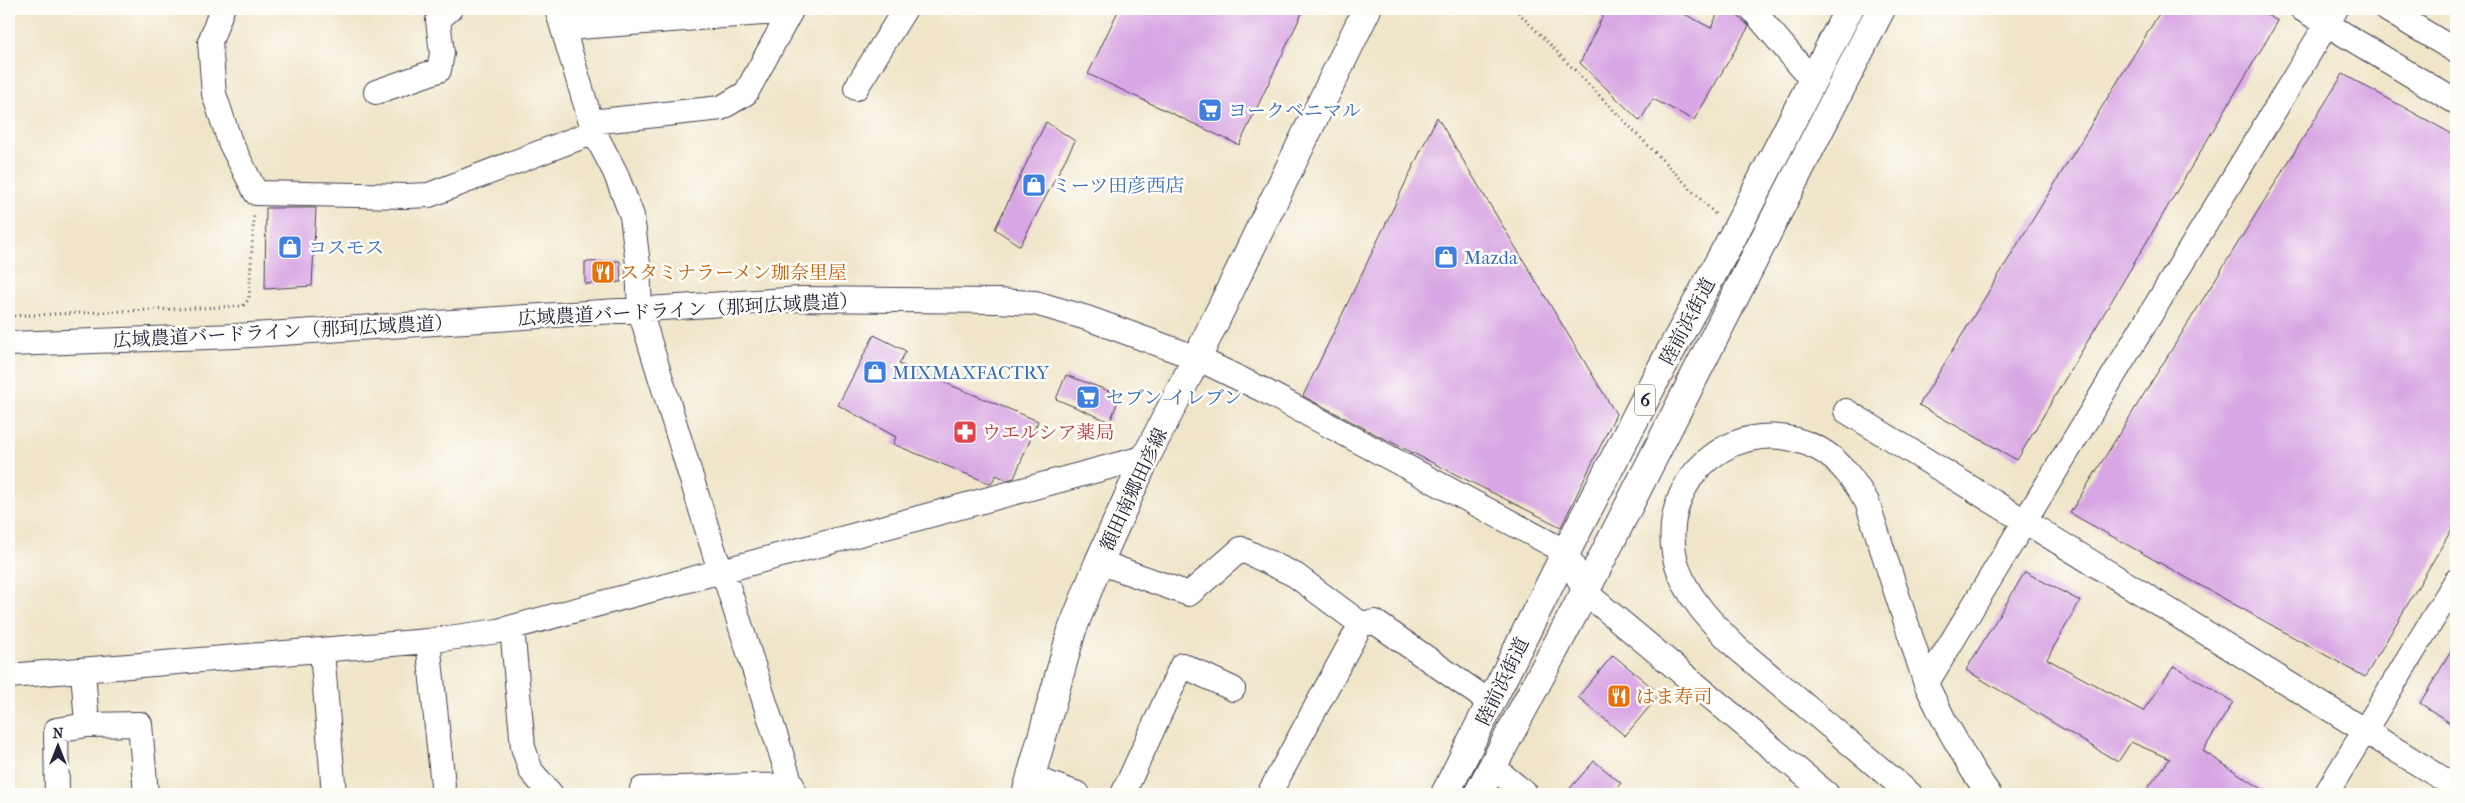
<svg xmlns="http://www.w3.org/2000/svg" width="2465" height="803" viewBox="0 0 2465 803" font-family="'IM FELL French Canon','Noto Serif JP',serif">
	<rect width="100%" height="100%" fill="#fdfcf7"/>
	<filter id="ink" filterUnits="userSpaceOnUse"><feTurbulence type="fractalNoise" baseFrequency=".02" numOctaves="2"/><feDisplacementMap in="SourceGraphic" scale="10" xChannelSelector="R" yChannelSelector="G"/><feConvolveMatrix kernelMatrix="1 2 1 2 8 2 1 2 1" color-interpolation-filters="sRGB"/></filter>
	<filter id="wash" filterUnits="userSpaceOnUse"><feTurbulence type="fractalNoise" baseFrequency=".0096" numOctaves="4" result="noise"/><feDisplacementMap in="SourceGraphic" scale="20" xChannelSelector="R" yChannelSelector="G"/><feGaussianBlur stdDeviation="1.12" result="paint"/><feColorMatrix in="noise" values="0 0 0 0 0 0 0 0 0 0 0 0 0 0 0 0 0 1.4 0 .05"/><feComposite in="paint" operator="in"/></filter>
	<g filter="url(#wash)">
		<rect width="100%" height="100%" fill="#f0e5c9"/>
		<g id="blocks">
			<path fill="#d8a6e4" d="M1119,9h185l-65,136 -151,-71z
				M1606,9h69l36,19 9,-19h10l19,17 -55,94 -41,-21 -13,22 -60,-58z
				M2162,9h93l23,12 -261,439 -98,-55z
				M2343,74l113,62v386l-91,155 -295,-164z
				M1437,117l179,297 -55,113 -180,-90 -78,-41z
				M1046,122l29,19 -55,105 -25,-17z
				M266,208h50l-4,78 -47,3z
				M620,261l1,21 -36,2v-22z
				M874,335l32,16 -7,13 139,57 -24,57 -7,2 -11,-5 -5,9 -98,-40 3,-7 -58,-32z
				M1066,375l54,20 -10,27 -54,-23z
				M2025,572l55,29 -33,58 96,52 31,-45 59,36 -30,49 67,43h-127l27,-35 -39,-17 -13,20 -152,-92z
				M2456,643v84l-36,-24z
				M1613,655l47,39 -35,42 -47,-39z
				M1594,761l27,22 -9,11h-47z"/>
		</g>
	</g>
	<g filter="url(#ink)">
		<use href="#blocks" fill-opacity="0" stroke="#413f50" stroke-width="1"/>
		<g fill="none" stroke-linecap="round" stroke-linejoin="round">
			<g stroke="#413f50" stroke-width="26">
				<path id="minor" d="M222,9l-12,33 4,52 16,48 26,51 151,3 22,-1 165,-63
					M557,9l37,123 21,40 17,44 6,48 2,47 76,247 7,13 71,223
					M1752,9l60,71
					M2302,9l154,93
					M2386,9l70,42
					M565,32l14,-5 212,-16
					M856,88l49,-79
					M376,92l63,-22 3,-17 -4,-33 12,-11
					M591,122l130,-14 25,-15 46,-84
					M9,344l227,-8 565,-37 197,2 37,2 52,15 110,40 64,31 305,163 19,40 242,202
					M1846,411l610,376
					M1099,562l90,32 52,-45 54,26 66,49
					M512,628l11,119 8,24 20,23
					M428,641l15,144
					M322,651l12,143
					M83,670l4,55
					M9,676l419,-35 70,-10 648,-174
					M1926,684l410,-675
					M1493,767l33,27
					M1030,777l48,17
					M642,789l150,-4
					M57,794l-1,-64 31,-5 53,-1 6,70
					M1123,794l59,-129 51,24
					M1269,794l92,-170 14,-2 116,81
					M1910,794l-173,-146c-24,-24 -52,-52 -61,-86 -22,-85 65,-155 143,-113 22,12 36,33 48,53l59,182 20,40 27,47 16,23
					M2326,794l130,-213"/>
			</g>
			<g stroke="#413f50" stroke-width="30">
				<path id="major" d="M1026,794l46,-164 27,-68 47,-105 51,-99 170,-349"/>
			</g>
			<g stroke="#413f50" stroke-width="30">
				<path id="highway" d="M1445,794l121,-242 88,-170 80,-148 115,-225
					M1478,794l107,-202 296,-583"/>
			</g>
			<path stroke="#413f50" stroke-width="3" stroke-dasharray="1 4" stroke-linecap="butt" d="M1515,9l202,207
				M9,316l234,-10 6,-7 5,-86"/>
			<use href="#minor" stroke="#fff" stroke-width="24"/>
			<use href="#major" stroke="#fff" stroke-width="28"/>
			<use href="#highway" stroke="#fff" stroke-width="28"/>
		</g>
	</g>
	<defs>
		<g id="supermarket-square" transform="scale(1.25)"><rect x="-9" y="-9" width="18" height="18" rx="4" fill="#3f7fe0" stroke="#fdfcf7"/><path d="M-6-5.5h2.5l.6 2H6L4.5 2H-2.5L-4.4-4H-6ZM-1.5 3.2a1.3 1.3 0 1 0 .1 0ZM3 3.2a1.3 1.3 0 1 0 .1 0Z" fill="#fff"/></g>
		<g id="shop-square" transform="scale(1.25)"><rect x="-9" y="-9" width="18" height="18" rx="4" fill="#3f7fe0" stroke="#fdfcf7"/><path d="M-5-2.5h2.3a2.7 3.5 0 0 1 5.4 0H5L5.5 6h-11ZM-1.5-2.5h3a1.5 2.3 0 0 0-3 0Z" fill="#fff"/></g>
		<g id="restaurant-square" transform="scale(1.25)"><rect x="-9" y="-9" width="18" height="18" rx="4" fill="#e8710a" stroke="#fdfcf7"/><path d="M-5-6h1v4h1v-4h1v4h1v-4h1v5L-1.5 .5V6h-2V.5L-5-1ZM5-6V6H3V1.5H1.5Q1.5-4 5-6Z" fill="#fff"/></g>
		<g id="pharmacy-square" transform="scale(1.25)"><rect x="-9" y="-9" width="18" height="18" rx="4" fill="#e0444e" stroke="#fdfcf7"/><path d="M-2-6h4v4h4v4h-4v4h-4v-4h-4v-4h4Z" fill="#fff"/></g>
	</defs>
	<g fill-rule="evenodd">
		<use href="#supermarket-square" x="1210" y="110"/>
		<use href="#shop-square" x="1034" y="185"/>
		<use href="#shop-square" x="290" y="247"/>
		<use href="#shop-square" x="1446" y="257"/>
		<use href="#restaurant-square" x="603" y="272"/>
		<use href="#shop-square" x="875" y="372"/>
		<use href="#supermarket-square" x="1088" y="397"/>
		<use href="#pharmacy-square" x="965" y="432"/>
		<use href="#restaurant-square" x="1619" y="696"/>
	</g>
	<g text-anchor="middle" stroke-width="5" stroke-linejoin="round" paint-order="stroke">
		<rect fill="#fdfcf7" stroke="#646373" stroke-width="1" x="1635" y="384.5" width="20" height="31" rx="4"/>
		<g font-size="18" font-weight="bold" fill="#22223b">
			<text x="1645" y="406">6</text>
		</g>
		<g font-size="19" fill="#366cbe" stroke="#fdfcf7" text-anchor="start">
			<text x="1228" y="117">ヨークベニマル</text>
			<text x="1052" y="192">ミーツ田彦西店</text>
			<text x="308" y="254">コスモス</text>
			<text x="1464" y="264">Mazda</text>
			<text x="892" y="379">MIXMAXFACTRY</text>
			<text x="1106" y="404">セブン-イレブン</text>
		</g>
		<g font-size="19" fill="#c56008" stroke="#fdfcf7" text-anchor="start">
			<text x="620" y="279">スタミナラーメン珈奈里屋</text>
			<text x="1636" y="703">はま寿司</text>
		</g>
		<g font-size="19" fill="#22223b" stroke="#fdfcf7">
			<text transform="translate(688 309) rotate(-3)" y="7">広域農道バードライン（那珂広域農道）</text>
			<text transform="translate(1687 321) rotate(-62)" y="7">陸前浜街道</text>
			<text transform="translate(283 331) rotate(-3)" y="7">広域農道バードライン（那珂広域農道）</text>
			<text transform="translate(1133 489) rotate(-65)" y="7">額田南郷田彦線</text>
			<text transform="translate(1502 681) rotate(-64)" y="7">陸前浜街道</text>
		</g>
		<g font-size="19" fill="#be3a42" stroke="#fdfcf7" text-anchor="start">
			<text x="982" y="439">ウエルシア薬局</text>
		</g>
	</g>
	<rect width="2465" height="803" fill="none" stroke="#fdfcf7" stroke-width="30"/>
	<g transform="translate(58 746)" stroke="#fdfcf7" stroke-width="4" paint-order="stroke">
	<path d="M0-4L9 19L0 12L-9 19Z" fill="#22223b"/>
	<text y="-8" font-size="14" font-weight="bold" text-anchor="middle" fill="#22223b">N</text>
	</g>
</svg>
